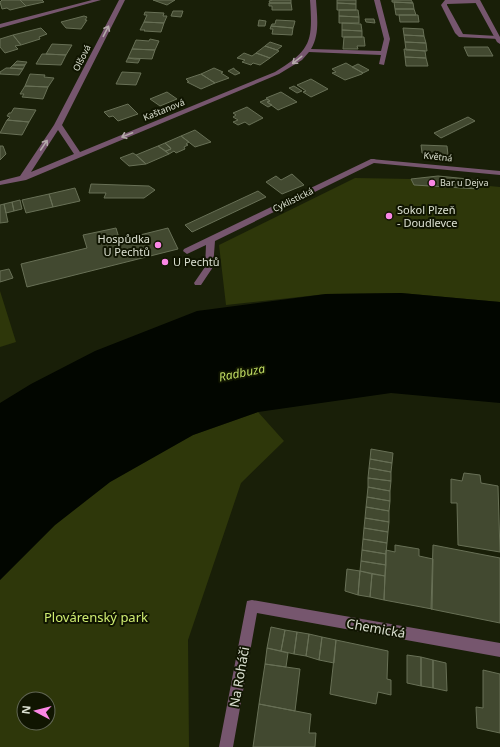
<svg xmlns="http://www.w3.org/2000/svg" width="500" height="747" viewBox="0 0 500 747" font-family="'Noto Sans',sans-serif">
	<rect width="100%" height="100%" fill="#191f08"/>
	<path fill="#2e370a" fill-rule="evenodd" d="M438,176l40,4 1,5 21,2v115l-99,-9 -75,1 -100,11 -7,-60 136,-67 56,1z
		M0,291l16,51 -16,5z
		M258,412l26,29 -43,42 -53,157 1,107h-189v-167l55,-55 55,-43 83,-47zM24,699h24v24h-24z"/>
	<path fill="#020600" d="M401,293l99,9v101l-109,-10 -133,19 -65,23 -83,47 -55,43 -55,55v-177l31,-19 64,-33 102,-40 129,-17z"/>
	<path fill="#424930" stroke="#687056" d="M2,0h18l6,6 -16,4 -3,-2 -5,1 -2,-7z
		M20,0h22l2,2 -18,4z
		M153,0h22l-8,5z
		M273,0h18v3h-21l-1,-2z
		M337,0h19v4l-19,-1z
		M392,0h19l2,3 -21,-1z
		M394,2l19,1 1,6h-19z
		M269,3h22l1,7h-20v-4h-3z
		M337,3l19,1v6h-19z
		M395,9h19l2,6h-20z
		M339,10h19l1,7 -20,-1z
		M173,11h10l-2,6 -10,-1z
		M145,12l19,1 -1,3h4l-3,7 -20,-1 3,-7h-3z
		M399,15h19l1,7h-19z
		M84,16l3,1 -2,3h2l-6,9 -15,-1 -5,-6z
		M339,16l20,1v6h-20z
		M365,19h9l1,4 -9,-1z
		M259,20l7,1 -1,5h-7z
		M276,20l19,1 -1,4 -1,3 -22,-2 1,-2h3z
		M144,22l20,1 -3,9 -17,-1 1,-1h-5z
		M342,23l19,1 1,7 -20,-1z
		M271,26l22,2 -1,7 -20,-1 1,-5h-3z
		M41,28l6,6 -8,3 1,2 -19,6 -8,-10z
		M403,28l20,1 1,7 -20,-1z
		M342,30l20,1v6h-20z
		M13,35l8,10 -6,1 3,3 -13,4 -5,-6v-8z
		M404,35l20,1 2,7 -21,-1z
		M344,37h20l1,9h-8l1,3h-15z
		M150,39l9,2 -4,9 -23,-1 4,-9 13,1z
		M270,42l12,4 -5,4 -12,-4z
		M405,42l21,1 1,8 -21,-1z
		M52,44l20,1 -6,10 -20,-1z
		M265,46l12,4 2,1 -9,7 -14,-5z
		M464,47h24l5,9h-25z
		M132,49l23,1 -3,9 -24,-1z
		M404,49l21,2 1,7 -21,-1z
		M244,53l8,3 4,-3 14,5 -10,7 -7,-2 -2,2 -9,-3 3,-2 -8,-2z
		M42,54h4l20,1 -5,10 -25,-1z
		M405,57l21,1 2,8h-22z
		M128,58l7,1h5l-2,4 -12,-1z
		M17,61l10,1 -2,3h-12z
		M346,63l17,10 -1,1 -17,6 -13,-7 4,-1 -4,-3z
		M358,64l11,6 -6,3 -11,-6z
		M13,65h12l-2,4 -13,-1z
		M6,68h4l13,1 -4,6 -19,-1v-2z
		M214,68l9,4 -2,1 8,5 -14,5 -14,-9z
		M234,68v1l6,4 -5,2 -7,-4z
		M122,72l19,1 -5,12 -20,-1z
		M30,74l15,1 -1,2 10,1 -6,9 -23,-1z
		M201,74l14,9 -14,6 -14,-7h2l-3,-3z
		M311,79l17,10 -17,8 -8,-5 3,-1 -9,-6z
		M25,86l23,1 -5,12 -21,-2 2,-3h-4z
		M294,86l8,5 -5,2 -8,-5z
		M167,92l10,7 -17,7 -10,-7z
		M281,92l16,10 -19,8 -11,-8 3,-1 -4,-3z
		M267,99l3,2 -3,1 5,3 -4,2 -8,-5z
		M128,104l10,10 -20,7 -5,-5 -4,1 -5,-5z
		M247,107l16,11 -14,7 -4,-3 -7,3 -5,-3 5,-2 -5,-3 3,-2 -3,-2z
		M14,108l22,2 -7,12 -22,-2 3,-3 -3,-1 2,-3h2z
		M468,117l7,4 -34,17 -7,-5z
		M7,120l22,2 -7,13 -22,-2z
		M195,130l16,12 -16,5 -14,-11z
		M181,136l8,6 -3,2 2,1 -4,2 1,2 -9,4 -2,-2 -5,3 -3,-3 5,-2 -6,-6z
		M165,143l5,4 1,2 -5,2 -8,-5z
		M421,145l26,1 1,9 -26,-2z
		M0,146h3l3,8 -6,6z
		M158,146l11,8 -23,10 -10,-9z
		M133,153l3,2 10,9 -17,2 -9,-8z
		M292,174l12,11 -22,9 -16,-12 10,-6 5,4z
		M438,176l40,4 1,9 -65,-4 -3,-6z
		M91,184l58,2 6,4 -11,8h-40l2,-5h-17z
		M75,188l5,13 -27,6 -4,-13z
		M258,191l8,6 -74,35 -7,-7z
		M49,194l4,13 -27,6 -4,-13z
		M20,200l2,9 -8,2 -2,-9z
		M12,202l2,9 -8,2 -2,-9z
		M4,204l4,18 -8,1v-18z
		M116,228l3,10 4,-1 1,2 44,-11 10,21 -151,38 -6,-23 66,-16 -4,-13z
		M9,269l4,9 -13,4v-11z
		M371,449l22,4 -1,10 -22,-4z
		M370,459l22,4 -1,9 -22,-4z
		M369,468l22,4v9l-23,-3z
		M464,473l16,2 1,8 17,3 2,66 -42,-7 -1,-42h-6v-24l11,2z
		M368,478l23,3 -1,10 -22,-4z
		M368,487l22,4v10l-23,-4z
		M367,497l23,4 -1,10 -23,-4z
		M366,507l23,4v11l-24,-4z
		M365,518l24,4 -1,10 -24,-4z
		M364,528l24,4 -1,11 -24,-4z
		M363,539l24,4 -1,11 -24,-4z
		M395,545l24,4v7l14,3 -1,50 -48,-9 2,-50 9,2z
		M433,545l67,13v65l-69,-14z
		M362,550l24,4v11l-25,-4z
		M361,561l25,4 -1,11 -25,-5z
		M347,569l13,2 -2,24 -13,-4z
		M360,571l12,3 -2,23 -12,-2z
		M372,574l13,2 -1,24 -14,-3z
		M271,627l14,3 -4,21 -14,-3z
		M285,630l12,2 -3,22 -13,-3z
		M297,632l12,2 -3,22 -12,-2z
		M309,634l13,3 -3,23 -13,-4z
		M322,637l14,3 -2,23 -15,-3z
		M336,640l52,11 -1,28 4,1v15l-13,-3 -2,12 -46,-10z
		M267,648l21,5 -2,14 -21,-3z
		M407,655l14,2v29l-14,-3z
		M421,657l12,3v28l-12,-2z
		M433,660l13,3 1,28 -14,-3z
		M265,664l35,5 -5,42 -36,-7z
		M483,670l17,4v59l-23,-5 -1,-21 7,1z
		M259,704l52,10 -2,19h7l-1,14h-62z"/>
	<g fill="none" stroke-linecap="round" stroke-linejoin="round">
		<path fill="#76566e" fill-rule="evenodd" d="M445,0h34v2l-2,1 -30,1v1l16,29 34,2 3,2 -1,1 -40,-2 -4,-4 -14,-28z
			M371,159h3l4,2 -163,80 -2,26 -12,18h-6l-1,-2 11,-16 1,-22 -19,9 -4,-3 1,-2z"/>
		<path fill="#76566e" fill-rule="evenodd" d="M92,0h9l-101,28v-4z
			M119,0h6l-63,125 18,27 195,-80c36,-22 38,-30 35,-72h6c1,16 4,34 -5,49l70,2 3,-12 -10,-39h6l10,39 -6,26 -5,-1 2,-9 -72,-3 -7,8 -23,14 -253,106 -26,5v-4l20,-5 34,-51zM58,130l16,24 -43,18z
			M474,0h6l20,37v7l-3,-2z
			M371,159l129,12v4l-126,-12 -4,-2z
			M252,600l248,43v14l-243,-44 -24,134h-14l27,-141 1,-5z"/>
	</g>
	<defs><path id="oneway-shaft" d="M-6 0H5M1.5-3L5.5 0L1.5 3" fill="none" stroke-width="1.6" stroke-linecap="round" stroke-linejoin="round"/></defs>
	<g stroke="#b3a9a9">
		<use href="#oneway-shaft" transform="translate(106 31) rotate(-63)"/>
		<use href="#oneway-shaft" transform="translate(297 60) rotate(142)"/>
		<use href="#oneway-shaft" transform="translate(127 135) rotate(158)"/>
		<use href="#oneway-shaft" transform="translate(44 145) rotate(-56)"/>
	</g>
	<g fill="#fb87e5" stroke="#101501" stroke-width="1.5">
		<circle cx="432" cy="183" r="4"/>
		<circle cx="389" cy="216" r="4"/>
		<circle cx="158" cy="245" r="4"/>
		<circle cx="165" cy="262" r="4"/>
	</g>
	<g text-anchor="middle" stroke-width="4" stroke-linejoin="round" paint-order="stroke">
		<g font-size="9" fill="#dbe0d1" stroke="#101501">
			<text transform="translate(82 58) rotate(-63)" y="3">Olšová</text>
			<text transform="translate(164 110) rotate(-22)" y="3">Kaštanová</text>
			<text transform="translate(438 157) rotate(6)" y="3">Květná</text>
			<text transform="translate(293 200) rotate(-26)" y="3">Cyklistická</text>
		</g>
		<g font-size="9" fill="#dbe0d1" stroke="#101501" text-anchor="start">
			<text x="440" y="186">Bar u Dejva</text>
		</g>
		<g font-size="11" fill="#dbe0d1" stroke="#101501" text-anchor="start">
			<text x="397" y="214">Sokol Plzeň<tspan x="397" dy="13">- Doudlevce</tspan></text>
			<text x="150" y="243" text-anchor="end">Hospůdka<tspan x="150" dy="13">U Pechtů</tspan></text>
			<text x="173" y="266">U Pechtů</text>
		</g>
		<g font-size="12" font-style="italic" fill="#c3df64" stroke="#101501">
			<text transform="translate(242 373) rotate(-11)" y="4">Radbuza</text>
		</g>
		<g font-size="13" fill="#cfec71" stroke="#101501">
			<text x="96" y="622">Plovárenský park</text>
		</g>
		<g font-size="13" fill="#dbe0d1" stroke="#101501">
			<text transform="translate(376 628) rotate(10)" y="5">Chemická</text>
			<text transform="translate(239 677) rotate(-80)" y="5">Na Roháči</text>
		</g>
	</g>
	<g transform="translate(36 711) rotate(277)"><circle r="19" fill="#101501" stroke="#616654"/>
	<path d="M0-3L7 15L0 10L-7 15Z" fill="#fb87e5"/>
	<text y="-6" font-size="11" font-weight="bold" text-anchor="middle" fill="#dbe0d1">N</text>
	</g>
</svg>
